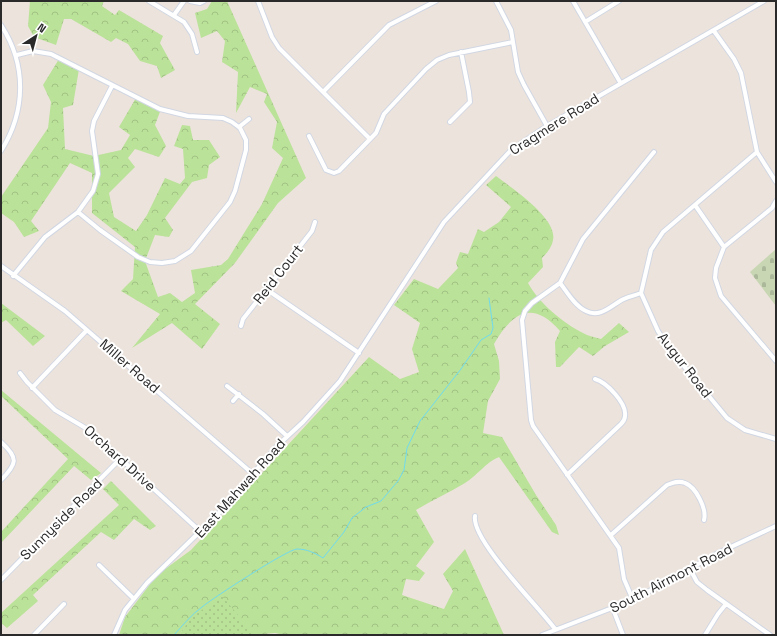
<svg xmlns="http://www.w3.org/2000/svg" width="777" height="636" viewBox="0 0 777 636" font-family="'Space Grotesk',sans-serif">
	<defs>
		<pattern id="forest-crowns" width="20" height="18" patternUnits="userSpaceOnUse"><rect width="20" height="18" fill="#bbe299"/><path d="M2 6a3 3 0 1 1 6 0M12 15a3 3 0 1 1 6 0" fill="none" stroke="#a1c284"/></pattern>
		<pattern id="cemetery-stones" width="16" height="16" patternUnits="userSpaceOnUse"><rect width="16" height="16" fill="#c8d6b3"/><path d="M2 7V4a2 2 0 0 1 4 0v3zM10 15v-3a2 2 0 0 1 4 0v3z" fill="#acb89a"/></pattern>
		<pattern id="park-dots" width="8" height="8" patternUnits="userSpaceOnUse"><rect width="8" height="8" fill="#bbe299"/><path d="M2 2h.1M6 6h.1" fill="none" stroke="#a1c284" stroke-width="1.8" stroke-linecap="round"/></pattern>
	</defs>
	<rect width="100%" height="100%" fill="#ece3dc"/>
	<path fill="url(#forest-crowns)" d="M30,1h74l-2,5 13,9 4,-5 44,26 -3,7 15,27 -14,8 -4,-12 -17,-5 -12,-17 -12,-6 -5,4 -40,-23h-7l-8,26 -22,-8 -6,-11z
		M212,1h15l79,177 -28,25 -43,60 -40,41 25,20 -18,25 -30,-26 -40,25 28,-34 -39,-23 12,-12 2,-32 -43,-34v-40l-22,-10 -39,58 8,10 -15,6 -10,-15 -13,-9v-16l47,-69 3,-26 -8,-17 16,-26 20,10 -6,36 -10,3 2,41 29,7 27,-6 9,-15 -11,-8 17,-29 25,11 -6,16 11,21 -7,11 -24,-8 -7,9 7,9 -26,26 5,24 22,14 11,-16 18,-37 15,6 5,-6 -2,-29 -9,-3 8,-21 8,1 3,14h16l11,17 -11,8 -2,13 -15,4 -27,36 8,12 -4,7 -14,-2 -10,26 13,36 12,-4 12,9 13,-9 -4,-23 30,-5 7,-6 34,-55 21,-46 -11,-10 5,-26 -13,-20 3,-8 -17,-7 -14,26 2,-41 -16,-10 3,-21 -8,-10 -16,7 -6,-25 12,-4z
		M496,176c14,11 62,42 57,64 -1,7 -6,13 -11,18l1,9 -15,16c11,20 35,40 55,50 5,3 12,4 18,6l18,-16 10,9 -24,14 -12,10 -14,-9 -19,20h-4l-1,-25 5,-11c-28,-32 -48,-18 -66,13l5,17 1,18 -12,22 -5,32 19,4 34,58 20,30 3,10 -7,-3 -53,-75c-13,5 -21,18 -34,26 -16,10 -33,17 -49,27l18,32 -18,24 9,7 -6,8 -13,-2 -4,16 42,14 9,-18 -10,-17 22,-25 39,86h-219l-10,-2 -21,2 -65,-13 -10,13h-60l6,-18 32,-42 34,-25 178,-193 31,22 19,-7 -7,-23 8,-26 -26,-18 20,-26 24,10 20,-21 -2,-5 4,-11 8,2 10,-25 6,3 15,-10 12,-15 -25,-22z
		M1,303l44,33 -12,10 -27,-26 -5,3z
		M1,390l100,83 -10,7 -17,-14 -73,77v-11l67,-73 -67,-63z
		M111,481l45,45 -6,4 -16,-11 -20,21 -13,-8 -68,63 5,6 -31,27 -6,-5v-10l118,-108 -16,-16z"/>
	<path fill="url(#cemetery-stones)" d="M776,249v57l-26,-34z"/>
	<path fill="url(#park-dots)" d="M222,596l33,39h-76l13,-18z"/>
	<g fill="none" stroke-linecap="round" stroke-linejoin="round">
		<path stroke="#70dbed" stroke-width="1" d="M174,635c9,-10 17,-20 28,-28 11,-9 86,-58 95,-58 10,0 18,4 26,9l21,-26 8,-14 14,-11 15,-6 17,-20 6,-11 3,-22 13,-27 41,-52 20,-29 10,-6 2,-6 -4,-30"/>
		<g stroke="#d1d7e3" stroke-width="6">
			<path id="minor" d="M149,1l35,21 8,12 5,18
				M190,1l10,2 4,-2
				M258,1l14,36 7,11 91,91
				M496,1l15,29 7,42 6,13 23,41
				M573,1l47,81
				M174,15l10,-14
				M585,22l34,-21
				M1,25c26,40 25,86 0,126
				M714,31l20,28 7,14 16,79 19,30
				M17,55l16,-4 18,3 109,55 28,7 35,2 9,4 8,6 6,12v10l-11,41 -5,11 -39,49 -16,10 -13,2 -12,-1 -12,-5 -38,-27 -22,-18
				M323,92l66,-67 47,-24
				M450,122l20,-20 -1,-10 -8,-40
				M239,127l10,-8
				M309,136l17,34 8,3 5,-2 37,-38 8,-19 42,-45 11,-9 12,-5 64,-13
				M757,152l-94,80 -12,18 -10,43 17,38 11,17 58,70 18,12 31,9
				M776,201l-4,7 -48,39 -8,21 -1,10 6,18 55,65
				M695,205l29,42
				M1,266l64,45 188,163
				M13,276l32,-39 33,-25 15,-21 5,-17 -6,-43 2,-10 18,-35
				M560,283c7,9 15,23 26,28 13,7 24,-4 34,-10 6,-4 14,-5 21,-8
				M266,289l93,64
				M241,326l2,-7 69,-88 3,-9
				M20,373l7,9 28,28 34,20 112,102
				M227,386l36,28 24,22
				M32,388l55,-58
				M233,401l6,-7
				M1,442c18,16 16,22 0,38
				M567,475l54,-51c2,-2 4,-6 4,-8 2,-13 -19,-34 -30,-37
				M475,516c-4,24 64,91 80,113
				M611,535l56,-50c5,-2 11,-5 18,-2 11,4 22,26 19,37
				M99,565l34,33
				M690,569l7,13 10,8 63,45
				M1,580l120,-122
				M633,600l-9,-21 -5,-31 -86,-122 -2,-6 -9,-100 3,-9 7,-8 28,-20 23,-44 71,-87
				M613,609l10,26
				M34,635l30,-31
				M114,635l11,-25 22,-27 71,-69 59,-68 26,-24 37,-41 104,-159 67,-72 36,-24 217,-125
				M542,635l91,-35 87,-48 56,-26
				M705,635l13,-21 8,-10"/>
		</g>
		<use href="#minor" stroke="#fff" stroke-width="4"/>
	</g>
	<g text-anchor="middle" stroke-width="4" stroke-linejoin="round" paint-order="stroke">
		<g font-size="14" fill="#2a2a2a" stroke="#fff">
			<text transform="translate(554 124) rotate(-32)" y="5">Cragmere Road</text>
			<text transform="translate(278 274) rotate(-52)" y="5">Reid Court</text>
			<text transform="translate(685 365) rotate(52)" y="5">Augur Road</text>
			<text transform="translate(130 366) rotate(41)" y="5">Miller Road</text>
			<text transform="translate(120 458) rotate(42)" y="5">Orchard Drive</text>
			<text transform="translate(240 488) rotate(-48)" y="5">East Mahwah Road</text>
			<text transform="translate(61 519) rotate(-45)" y="5">Sunnyside Road</text>
			<text transform="translate(671 578) rotate(-27)" y="5">South Airmont Road</text>
		</g>
	</g>
	<rect width="777" height="636" fill="none" stroke="#2a2a2a" stroke-width="4"/>
	<g transform="translate(36 36) rotate(36)" stroke="#ffffff" stroke-width="3" paint-order="stroke">
	<path d="M0-3L7 15L0 10L-7 15Z" fill="#2a2a2a"/>
	<text y="-6" font-size="11" font-weight="bold" text-anchor="middle" fill="#2a2a2a">N</text>
	</g>
</svg>
